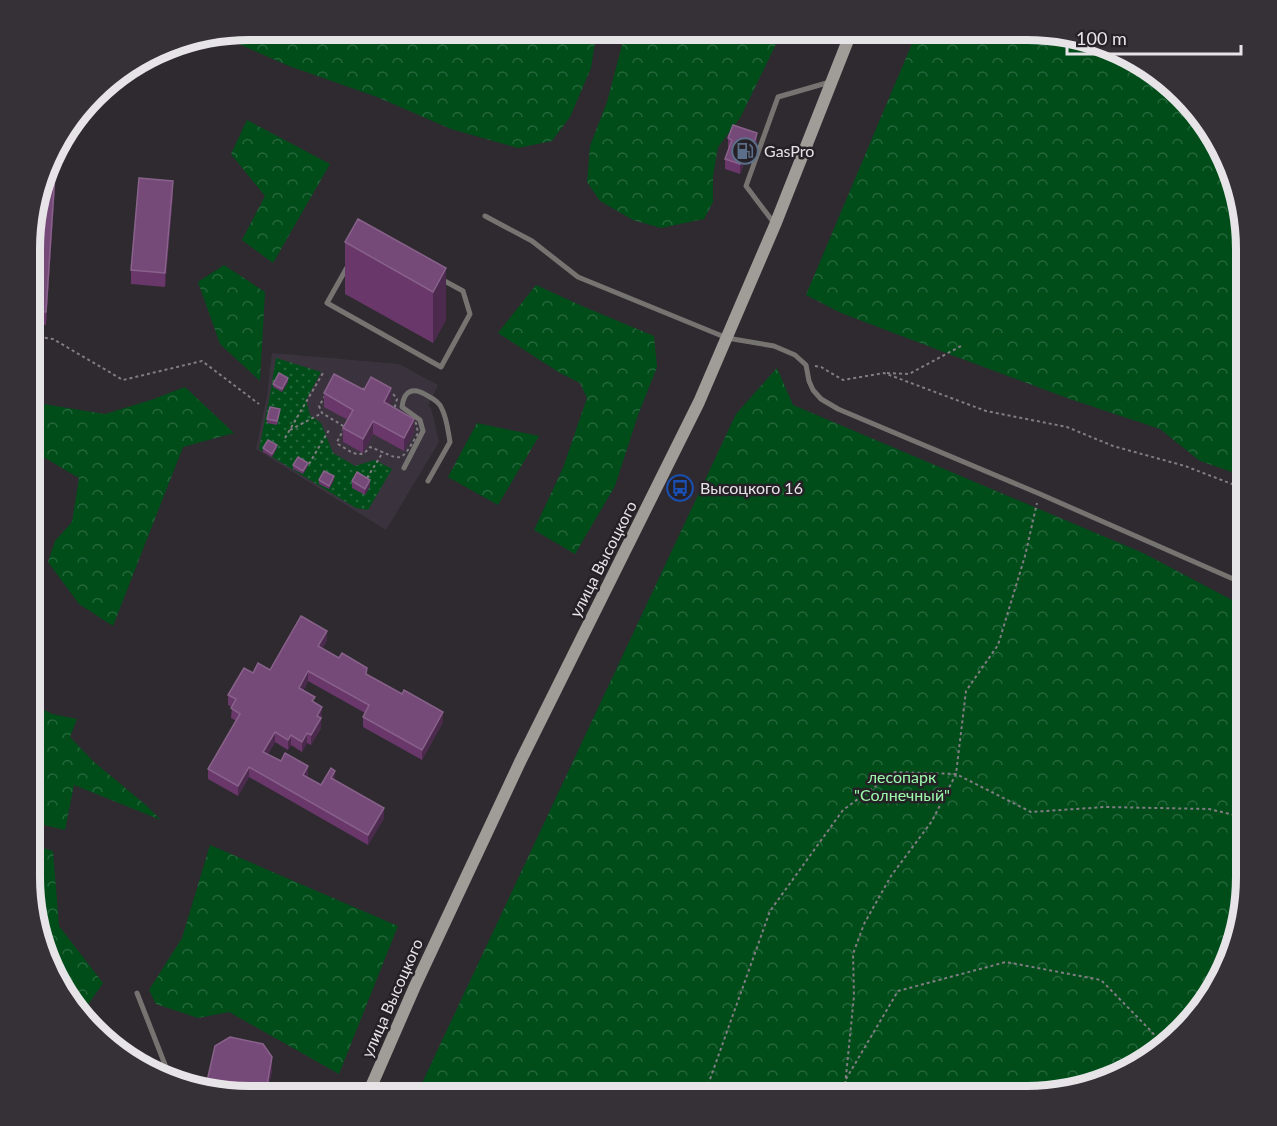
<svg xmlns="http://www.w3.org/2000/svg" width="1277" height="1126" viewBox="0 0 1277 1126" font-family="Lato,sans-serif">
	<defs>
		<pattern id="forest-crowns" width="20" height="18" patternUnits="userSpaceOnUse" patternTransform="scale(1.5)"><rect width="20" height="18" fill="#004d1a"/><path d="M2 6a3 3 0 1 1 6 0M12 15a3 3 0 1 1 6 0" fill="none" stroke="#25663b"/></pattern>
		<pattern id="park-dots" width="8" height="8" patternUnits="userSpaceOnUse" patternTransform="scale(1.5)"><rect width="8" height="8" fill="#004d1a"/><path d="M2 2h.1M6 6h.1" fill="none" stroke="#25663b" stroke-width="1.8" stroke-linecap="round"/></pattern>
	</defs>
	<rect width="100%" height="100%" fill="#2e2a30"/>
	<path fill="#3a333d" d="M272,353l127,11 39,21 -10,21 3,2 8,34 -53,88 -130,-81 11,-53z"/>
	<path fill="url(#forest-crowns)" d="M250,30h223l18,9 49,-7 2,-2h55l-6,38 -21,49 -18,24 -34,7 -67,-19 -74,-32 -88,-31 -71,-31z
		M626,30h157l-43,88 -22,29 -5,29v26l-9,17 -43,9 -28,-8 -33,-19 -13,-19 3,-36 17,-44z
		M921,30h121l83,23 67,52 38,60 17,70v242l-47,-16 -40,-32 -90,-30 -121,-45 -108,-41 -35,-18 105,-249z
		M247,120l83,44 -57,99 -31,-23 23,-44 -34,-42z
		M224,265l41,27 -5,89 -40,-37 -22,-62z
		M536,285l46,21 72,30 3,31 -19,48 -23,71 -40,68 -41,-24 29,-62 24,-70 -7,-15 -20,-10 -62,-40z
		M777,368l16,37 350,148 104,55v269l-17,84 -58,80 -60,38 -70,17h-626l320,-682z
		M185,387l49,46 -51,14 -70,179 -34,-22 -31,-42 7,-21 17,-19 7,-44 -46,-27v-54l10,7 62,10 49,-15z
		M477,423l62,13 -41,69 -50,-28z
		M31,703l21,11 25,5 -7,18 24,25 53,44 14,14 -87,-35 -9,45 -34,-8z
		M31,844l22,7 6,75 44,57 -22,32 -34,-55 -17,-69z
		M210,845l188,81 -59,148 -110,-62 -31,6 -42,-14 -7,-14 33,-52z"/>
	<path fill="url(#park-dots)" d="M276,358l45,14 -15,28 4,15 11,8 12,30 22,13 20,-6 17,9 -24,41 -12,-2 -97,-59 11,-54z"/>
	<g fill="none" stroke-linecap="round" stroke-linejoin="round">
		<path stroke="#817d83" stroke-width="2" stroke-dasharray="3 3" stroke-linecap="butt" d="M33,336l20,3 70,41 79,-19 57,43
			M815,366l6,1 22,13 41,-7 102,38 81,16 46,19 72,20 47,18
			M887,373l22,1 52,-28
			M372,383c9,2 20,8 25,16l-3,11 22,13 2,10c-19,34 -16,26 -48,14 -10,14 -20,4 -32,-3l-1,-2 8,-15 -23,-14 -3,-7 12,-20 10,-2 16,9z
			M290,430l32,-17
			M285,438l38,-65
			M309,464l20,-34
			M367,478l16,-26
			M846,1079l52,-88 108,-29 95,18 51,52 11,15
			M704,1096l66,-185 73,-101 52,-38 61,2 75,38 74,-5 104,2 38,9
			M844,1096l10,-100 -1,-42 11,-30 27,-48 41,-55 24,-47 10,-83 32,-46 27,-89 12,-53"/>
		<path stroke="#767471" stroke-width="5" d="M485,216l47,25 46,36 149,61 47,8 21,9 11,10 3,16 4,9 8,9 17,10 202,85 207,91
			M774,223l-28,-37 32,-89 52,-15
			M364,237l99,54 7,23 -29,53 -114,-64z
			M404,468l19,-37 -3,-11 -18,-13c2,-18 12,-20 26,-11 6,3 12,7 14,13 5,10 6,22 8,33l-22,39
			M137,993l34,87"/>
		<path stroke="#a09d98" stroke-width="12" d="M367,1096l48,-110 105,-224 179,-360 76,-177 77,-195"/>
	</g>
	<path fill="#69376a" d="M728,138l29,5 -4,14 -6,-2 -7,19 -15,-5v-10l4,-10h-1z
		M55,187l-9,138 -12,-1v-117z
		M173,195l-8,92 -34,-3v-14z
		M345,242l101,26v52l-13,23 -88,-49z
		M288,382l-6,10 -9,-5v-3z
		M364,390l27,12 -2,3 25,27 -10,19 -31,-17 -10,19 -20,-11v-14l5,-8 -24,-13v-14z
		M280,412l-3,13 -10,-2v-4z
		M263,448h14l-5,9 -9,-5z
		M293,465l15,1 -5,8 -10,-5z
		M319,480h15l-5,9 -10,-5z
		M352,481l18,5 -5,9 -13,-7z
		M327,641l-5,7 45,26 76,48 -21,38 -59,-33v-10l2,-4 -57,-32 -5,10 12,12 7,14 -1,2v9l-10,17 -4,-2 -5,9 -11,-7 -3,5 -13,-8 -7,12 40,22v1l13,8 14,-5 49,38 -16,27 -119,-68 -11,19 -30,-17v-10l28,-48 -5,-3 1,-11 -4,-2v-10l25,-22 17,-3z
		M272,1070l-5,26h-18l-42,-9v-6z"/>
	<path fill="#4b2a4d" d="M757,133v10l-4,14v-10z
		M747,145v10l-7,19v-10z
		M55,174v13l-9,138v-13z
		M173,181v14l-8,92v-14z
		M446,268v52l-13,23v-51z
		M288,378v4l-6,10v-3z
		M391,388v14l-7,13v-13z
		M414,419v13l-10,19v-13z
		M373,421v13l-10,19v-14z
		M277,445v3l-5,9v-3z
		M308,463v3l-5,8v-3z
		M334,476v4l-5,9v-3z
		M370,480v6l-5,9v-6z
		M327,631v10l-9,15v-10z
		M308,671v10l-9,17v-10z
		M322,707l-1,21 -10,17v-10l6,-19z
		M443,712v10l-21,38v-10z
		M275,732v10l-12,20v-10z
		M307,733v10l-5,9v-10z
		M291,735v10l-3,5v-10z
		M308,766v10l-5,9v-10z
		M249,767v10l-11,19v-10z
		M335,771v10l-4,-3z
		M384,808v10l-16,27v-10z
		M272,1057v13l-5,26h-10z"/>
	<path fill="#764a78" stroke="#88628a" stroke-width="1.5" d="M733,125l24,8 -4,14 -6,-2 -7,19 -15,-5 7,-19 -4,-2z
		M47,174h8l-9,138 -12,-1v-104z
		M139,178l34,3 -8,92 -34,-3z
		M358,219l88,49 -13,24 -88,-50z
		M279,373l9,5 -6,11 -9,-5z
		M334,374l30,16 7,-13 20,11 -7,14 30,17 -10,19 -31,-17 -10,18 -20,-11 10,-18 -29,-17z
		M270,407l10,2 -3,12 -10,-2z
		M268,440l9,5 -5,9 -9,-6z
		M298,457l10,6 -5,8 -10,-6z
		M324,471l10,5 -5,10 -10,-6z
		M357,472l13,8 -5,9 -13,-8z
		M301,616l26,15 -9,15 21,12 3,-5 25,15 -1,6 36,20 2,-4 39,22 -21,38 -59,-33 6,-12 -61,-34 -9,17 16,9 -3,4 10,6 -5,9 4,2 -10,17 -4,-2 -5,9 -11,-7 -3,5 -13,-8 -12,20 18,9 4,-8 23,13 -5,9 18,10 10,-17 4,3 -4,7 53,30 -16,27 -119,-68 -11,19 -30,-17 32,-55 -9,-6 5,-9 -8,-4 16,-27 9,5 5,-10 12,7z
		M230,1037l33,7 9,13 -6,34 -9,5h-8l-37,-7 -5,-8 8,-35z"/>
	<defs>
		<g id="fuel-ring" transform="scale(1.35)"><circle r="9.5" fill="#252126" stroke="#5c6f8a" stroke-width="1.5"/><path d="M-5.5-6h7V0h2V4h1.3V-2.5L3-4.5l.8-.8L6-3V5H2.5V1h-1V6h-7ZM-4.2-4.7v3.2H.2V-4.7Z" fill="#5c6f8a"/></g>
		<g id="bus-ring" transform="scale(1.35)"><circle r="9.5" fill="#252126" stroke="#1a4fb4" stroke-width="1.5"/><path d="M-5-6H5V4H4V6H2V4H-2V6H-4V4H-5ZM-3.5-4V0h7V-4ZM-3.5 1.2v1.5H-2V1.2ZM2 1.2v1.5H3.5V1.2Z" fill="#1a4fb4"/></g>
	</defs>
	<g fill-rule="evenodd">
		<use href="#fuel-ring" x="745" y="151"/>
		<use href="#bus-ring" x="680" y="488"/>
	</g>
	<g text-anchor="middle" stroke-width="5" stroke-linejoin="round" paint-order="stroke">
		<g font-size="16" fill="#e7e4e8" stroke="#252126" text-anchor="start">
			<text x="764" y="157">GasPro</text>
			<text x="700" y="494">Высоцкого 16</text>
		</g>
		<g font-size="16" fill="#e7e4e8" stroke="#252126">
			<text transform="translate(603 559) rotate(-63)" y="6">улица Высоцкого</text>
			<text transform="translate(392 998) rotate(-66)" y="6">улица Высоцкого</text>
		</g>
		<g font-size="16" fill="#9dfaad" stroke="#252126">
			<text x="902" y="783">лесопарк<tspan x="902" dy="18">"Солнечный"</tspan></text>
		</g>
	</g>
	<path d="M0 0H1277V1126H0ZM249 40H1027A209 209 0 0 1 1236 249V877A209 209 0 0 1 1027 1086H249A209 209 0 0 1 40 877V249A209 209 0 0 1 249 40Z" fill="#353136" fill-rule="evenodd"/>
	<path fill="none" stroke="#e7e4e8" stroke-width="8" d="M249 40H1027A209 209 0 0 1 1236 249V877A209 209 0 0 1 1027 1086H249A209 209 0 0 1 40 877V249A209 209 0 0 1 249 40Z"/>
	<path d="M1067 45v9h174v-9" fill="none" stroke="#e7e4e8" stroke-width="3"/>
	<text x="1076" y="45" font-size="18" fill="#e7e4e8" stroke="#252126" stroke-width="4.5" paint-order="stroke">100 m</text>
</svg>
